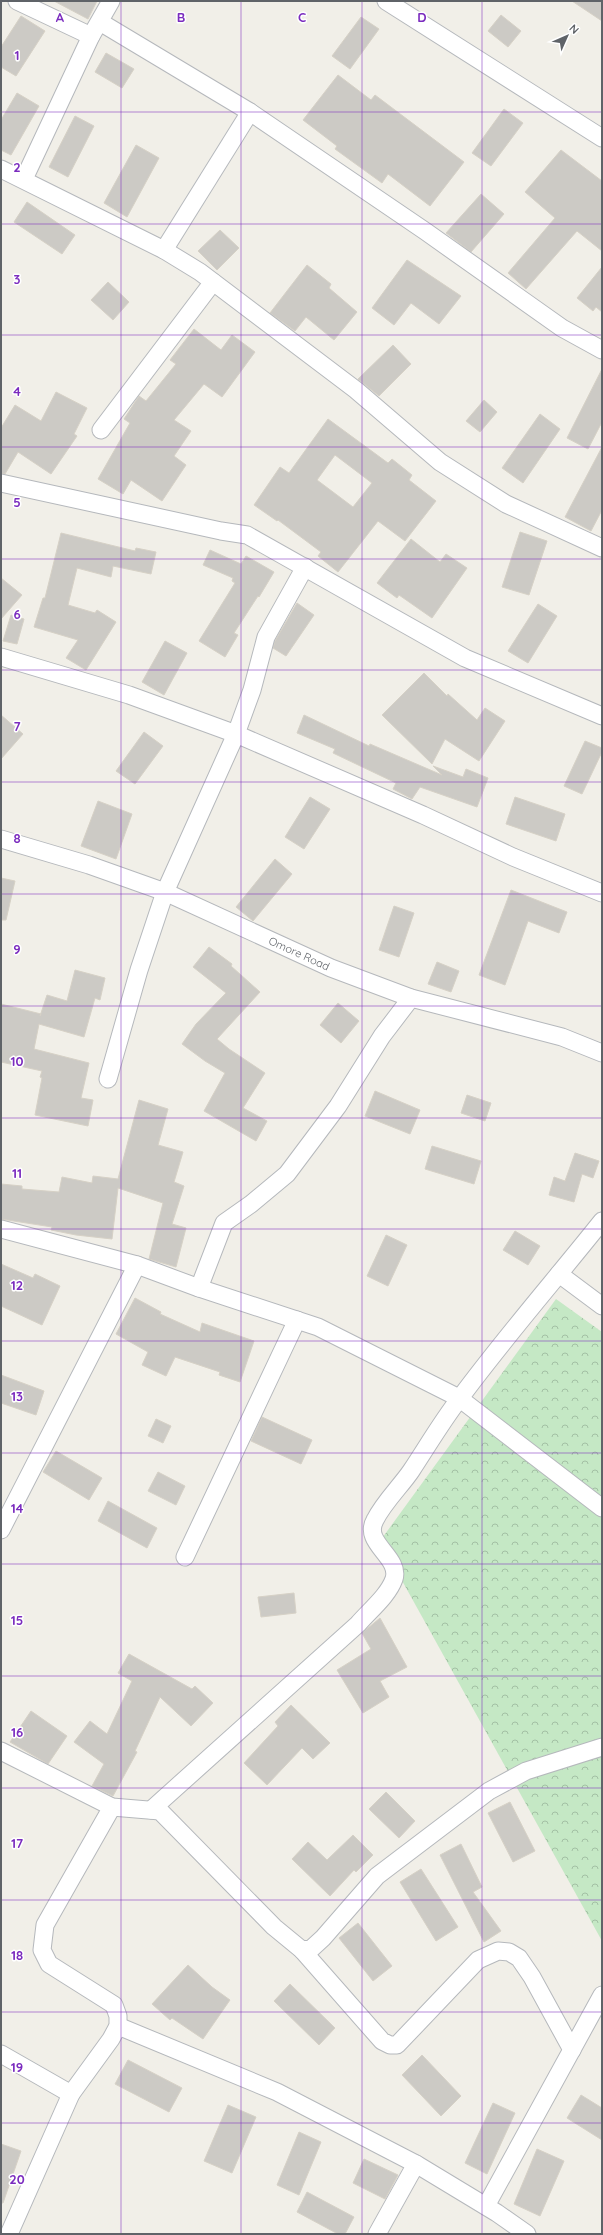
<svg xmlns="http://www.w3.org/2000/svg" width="603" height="2235" viewBox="0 0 603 2235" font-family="Quicksand,sans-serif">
	<defs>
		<pattern id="forest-crowns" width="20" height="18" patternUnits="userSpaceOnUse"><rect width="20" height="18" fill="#c5e8c5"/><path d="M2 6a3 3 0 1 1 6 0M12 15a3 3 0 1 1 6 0" fill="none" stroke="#a3c0a4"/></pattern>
	</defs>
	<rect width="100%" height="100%" fill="#f1efe8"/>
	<path fill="url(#forest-crowns)" d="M556,1299l46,33v609l-222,-400z"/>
	<path fill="#cccac5" stroke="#d6d1c6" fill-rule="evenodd" d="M54,1h43l-9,18z
		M572,1h30v20z
		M501,15l20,16 -13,16 -20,-16z
		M21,16l24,15 -29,45 -15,-9v-20z
		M361,17l18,12 -29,40 -18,-13z
		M106,53l28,16 -12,19 -27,-16z
		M338,75l33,25 4,-5 89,67 -34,44 -42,-32 -6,9 -47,-34 2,-3 -34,-26z
		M17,93l22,13 -28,49 -10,-5v-30z
		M504,109l19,14 -32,43 -19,-13z
		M75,116l19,10 -26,51 -19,-10z
		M136,145l23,13 -32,59 -23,-14z
		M561,150l41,31v70l-25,-20 -51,58 -18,-16 47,-55 -30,-26z
		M481,194l23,20 -33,38 -25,-19z
		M27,202l48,33 -13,19 -48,-32z
		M220,230l19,18 -22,22 -19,-19z
		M407,260l54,36 -22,28 -28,-21 -17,22 -22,-17z
		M307,265l24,19 -2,4 28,24 -23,28 -28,-23 -11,14 -25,-18z
		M602,267v45l-6,-5 -3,4 -16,-13z
		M108,282l21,20 -16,18 -22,-20z
		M194,329l27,21 11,-15 23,17 -33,45 -18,-13 -30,36 17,11 -17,25 12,9 -24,36 -31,-21 -8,14 -25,-15 32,-56 -6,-4 15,-23 7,5 30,-37 -6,-4z
		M393,345l18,19 -32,32 -21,-17z
		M602,369v53l-14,27 -21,-11z
		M56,392l31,16 -13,26 3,2 -26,38 -33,-22 -13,22 -4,-1v-45l14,-23 26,16z
		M484,400l13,12 -17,20 -14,-11z
		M540,414l20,15 -37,54 -21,-15z
		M328,419l60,44 4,-4 20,16 -3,5 27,21 -31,40 -27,-20 -40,51 -20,-16 3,-4 -43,-32 -1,1 -23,-16 26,-38 9,6zM335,455l37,28 -19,24 -36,-27z
		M602,447v63l-11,21 -26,-14z
		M520,532l27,9 -18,54 -27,-8z
		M61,533l74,18 1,-3 20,4 -5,22 -38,-8 -2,11 -34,-9 -9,37 27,8 2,-3 19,12 -30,48 -20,-12 12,-18 -44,-13 9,-29h2z
		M411,539l29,23 6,-8 21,14 -35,50 -33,-23 -2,3 -20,-15z
		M210,550l31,14 5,-8 28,16 -15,25 -1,-1 -24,37 4,2 -13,22 -26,-16 36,-58 -3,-2 1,-3 -30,-13z
		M1,578l21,17 -21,24z
		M297,603l17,12 -28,41 -13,-8 2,-7z
		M538,604l19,12 -29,47 -20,-12z
		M11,615l13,4 -7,25 -14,-3z
		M165,641l22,12 -23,42 -22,-13z
		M424,673l23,23 1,-2 29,26 8,-12 20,13 -26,40 -34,-22 -13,25 -50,-49z
		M1,715l22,19 -22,25z
		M304,715l65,31 1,-2 72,31 -9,-9 30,11 3,-8 22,9 -11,29 -57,-20 -8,12 -19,-10 3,-6 -63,-30 2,-4 -38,-16z
		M144,732l19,14 -28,38 -19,-13z
		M585,741l17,7v4l-20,42 -18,-8z
		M310,797l20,12 -26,40 -19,-12z
		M515,797l50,17 -9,27 -50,-17z
		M98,801l34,13 -16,45 -35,-13z
		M275,859l17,15 -39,47 -17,-14z
		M1,878l14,3 -9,39h-5z
		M511,890l56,22 -8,21 -31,-12 -23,64 -26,-10z
		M394,906l20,7 -15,44 -20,-7z
		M209,947l23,17 -1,2 29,26 -43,47 12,10 36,24 -22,35 24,13 -11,20 -52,-30 21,-38 -20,-12 -23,-17 14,-20 30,-31 -33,-26z
		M437,962l22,9 -8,21 -23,-8z
		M75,970l30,8 -5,22 -5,-2 -11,39 -45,-13 -5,25 55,14 -8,35 12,2 -5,26 -53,-11 7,-37 -2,-1 2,-6 -41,-9v-58l40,10 -1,2 7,-21 20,6z
		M338,1003l21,18 -18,22 -21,-18z
		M375,1091l45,19 -10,24 -45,-18z
		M467,1095l24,8 -6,18 -24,-8z
		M139,1100l29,9 -10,36 25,7 -9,30 10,4 -12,38 14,4 -10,39 -27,-8 14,-56 -45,-15 -6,51 -36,-4 -25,-5 1,-3 -51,-8v-35l21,2v3l37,3 3,-15 30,6 1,-7 25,3z
		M432,1146l49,15 -7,23 -49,-15z
		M575,1153l24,8 -6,17 -11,-4 -8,28 -25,-7 5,-18 11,4z
		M515,1231l25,15 -12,19 -25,-15z
		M386,1235l21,10 -19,41 -21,-10z
		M1,1264l32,14 2,-4 25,12 -18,39 -41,-19z
		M135,1298l26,14 -1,2 40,18 2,-9 52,18 -14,41 -21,-7 1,-3 -45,-15 -9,19 -24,-11 6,-13 -32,-18z
		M1,1375l43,16 -8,24 -35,-12z
		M262,1417l50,23 -11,24 -50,-23z
		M156,1419l15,7 -8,17 -15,-7z
		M56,1451l46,27 -13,22 -46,-28z
		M158,1472l27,14 -9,19 -28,-14z
		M108,1501l49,27 -10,20 -49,-27z
		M294,1593l2,20 -35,4 -3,-20z
		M380,1618l27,49 -27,14 9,16 -26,16 -26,-43 34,-21 -9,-16z
		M129,1654l63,35 3,-3 18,17 -22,23 -31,-29 -25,54 2,1 -24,44 -21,-10 12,-22 -30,-22 16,-21 17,13 25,-53 -14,-8z
		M291,1705l39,38 -17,16 -11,-11 -35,37 -23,-22 34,-37 -3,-4z
		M31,1711l36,25 -19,28 -38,-22z
		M386,1792l29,29 -16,17 -30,-29z
		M510,1802l25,49 -22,11 -25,-49z
		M353,1835l20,20 -17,17 -2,-2 -24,26 -38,-37 16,-17 19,18z
		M461,1844l21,43 -9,5 28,39 -17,11 -44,-87z
		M421,1869l37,58 -22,14 -36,-59z
		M358,1923l34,43 -19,15 -34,-43z
		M188,1965l24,22 18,13 -27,39 -31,-21 -2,2 -18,-16z
		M290,1984l45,44 -16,17 -45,-44z
		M422,2055l39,41 -20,20 -39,-41z
		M128,2060l54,28 -13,24 -54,-28z
		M581,2095l21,13v32l-35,-22z
		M493,2103l22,10 -28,61 -22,-11z
		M228,2105l28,12 -24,56 -28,-12z
		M299,2132l22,10 -22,53 -22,-10z
		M1,2144l20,7 -18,52h-2z
		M537,2149l27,12 -24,55 -26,-12z
		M364,2159l34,16 -13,24 -32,-16z
		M307,2192l47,25 -9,17h-7l-41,-22z"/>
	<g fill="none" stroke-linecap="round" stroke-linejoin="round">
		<g stroke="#b5b8bc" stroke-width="19">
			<g id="minor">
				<path d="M17,1l74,35"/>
				<path d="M386,1l216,137"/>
				<path d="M100,22l150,90 175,119 137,97 40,22"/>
				<path d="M1,169l163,81 36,22 156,118 84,72 66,42 96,44"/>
				<path d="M24,179l67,-143 20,-35"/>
				<path d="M164,250l86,-138"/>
				<path d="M101,430l112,-148"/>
				<path d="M1,483l220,48 26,4 218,123 137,58"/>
				<path d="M1,657l128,38 107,39 187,81 90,42 89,36"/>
				<path id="s1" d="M1,839l88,26 76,27 166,76 80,30 151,39 40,16"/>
				<path d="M108,1079l31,-109 26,-78 71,-158 16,-44 14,-53 39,-70"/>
				<path d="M1,1229l136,36 62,23 119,39 141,71 143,110"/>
				<path d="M559,1274l43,32"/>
				<path d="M199,1288l25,-65 27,-19 36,-30 51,-68 44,-70 29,-38"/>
				<path d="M1,1530l136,-265"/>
				<path d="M185,1557l112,-237"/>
				<path d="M1,1751l111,56 48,4 114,116 28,23 80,91 8,4h7l81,-85 20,-9 11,1 10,6 13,19 40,73"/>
				<path d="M151,1810l207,-186c11,-13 30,-28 36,-45 7,-22 -32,-36 -19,-59 9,-18 25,-33 36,-49 16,-24 31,-50 49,-73 45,-61 95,-118 142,-177"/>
				<path d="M302,1950l9,-1 12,-11 54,-62 112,-85 37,-20 76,-24"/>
				<path d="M118,2026l159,66 139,72 81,49 30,21"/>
				<path d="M1,2054l70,40"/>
				<path d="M486,2206l116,-211"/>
				<path d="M9,2234l62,-140 40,-55 7,-13v-10l-4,-11 -65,-41 -7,-14 3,-25 67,-118"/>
				<path d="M377,2234l39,-70"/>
			</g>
		</g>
		<use href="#minor" stroke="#fff" stroke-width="17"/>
	</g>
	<path fill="none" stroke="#7b2cbf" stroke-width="1" stroke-opacity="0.55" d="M121,1v2233M241,1v2233M362,1v2233M482,1v2233M1,112h601M1,224h601M1,335h601M1,447h601M1,559h601M1,670h601M1,782h601M1,894h601M1,1006h601M1,1118h601M1,1229h601M1,1341h601M1,1453h601M1,1564h601M1,1676h601M1,1788h601M1,1900h601M1,2012h601M1,2123h601"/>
	<g text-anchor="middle" stroke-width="3" stroke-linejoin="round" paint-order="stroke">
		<g font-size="11" fill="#5f6368" stroke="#fff">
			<text dy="4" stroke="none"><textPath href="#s1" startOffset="320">Omore Road</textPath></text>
		</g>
	</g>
	<g font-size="13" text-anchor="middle" font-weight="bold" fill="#7b2cbf" stroke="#fff" stroke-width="3" stroke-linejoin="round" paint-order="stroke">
		<text x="60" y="22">A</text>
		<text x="181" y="22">B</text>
		<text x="302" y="22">C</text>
		<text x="422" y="22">D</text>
		<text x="17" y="60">1</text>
		<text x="17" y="172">2</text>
		<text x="17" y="284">3</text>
		<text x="17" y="396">4</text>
		<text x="17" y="507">5</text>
		<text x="17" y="619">6</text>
		<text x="17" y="731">7</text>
		<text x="17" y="843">8</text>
		<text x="17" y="954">9</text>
		<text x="17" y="1066">10</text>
		<text x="17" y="1178">11</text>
		<text x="17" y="1290">12</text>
		<text x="17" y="1401">13</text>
		<text x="17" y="1513">14</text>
		<text x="17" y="1625">15</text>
		<text x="17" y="1737">16</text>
		<text x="17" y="1848">17</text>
		<text x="17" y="1960">18</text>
		<text x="17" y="2072">19</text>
		<text x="17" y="2184">20</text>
	</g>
	<rect width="603" height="2235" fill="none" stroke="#5f6368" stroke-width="4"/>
	<g transform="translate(567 36) rotate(45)" stroke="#ffffff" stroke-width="3" paint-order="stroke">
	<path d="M0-3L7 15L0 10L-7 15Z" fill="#5f6368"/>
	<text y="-6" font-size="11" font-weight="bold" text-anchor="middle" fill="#5f6368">N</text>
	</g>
</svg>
